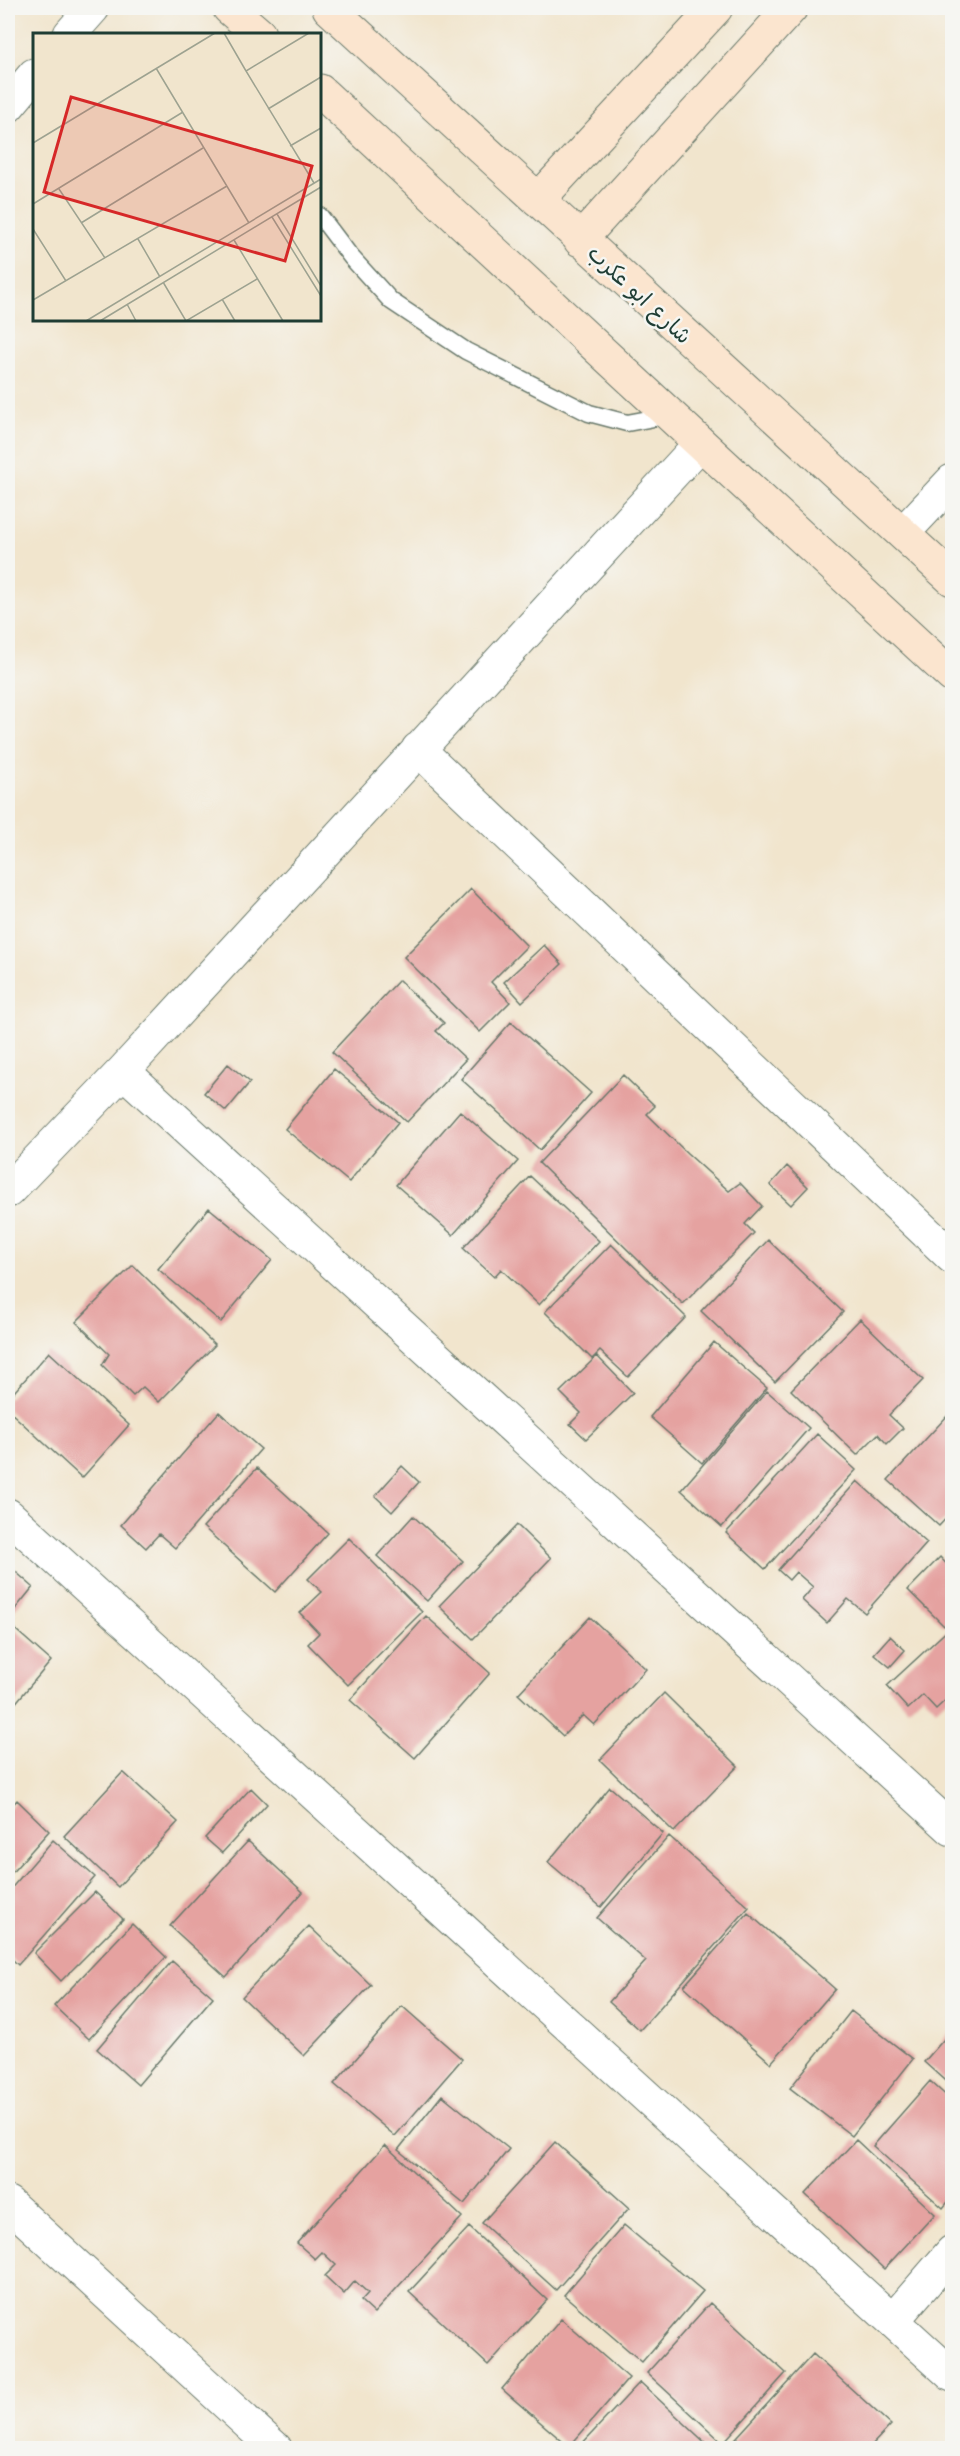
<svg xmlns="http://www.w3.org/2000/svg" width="960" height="2456" viewBox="0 0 960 2456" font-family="'Comic Neue','Playpen Sans Arabic',sans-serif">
	<rect width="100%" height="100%" fill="#f6f6f2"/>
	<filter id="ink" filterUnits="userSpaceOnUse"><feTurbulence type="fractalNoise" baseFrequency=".0167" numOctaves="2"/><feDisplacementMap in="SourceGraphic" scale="12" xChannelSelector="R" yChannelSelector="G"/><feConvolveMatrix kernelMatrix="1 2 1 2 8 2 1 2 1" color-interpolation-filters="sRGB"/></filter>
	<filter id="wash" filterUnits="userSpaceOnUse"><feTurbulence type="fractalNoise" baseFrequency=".008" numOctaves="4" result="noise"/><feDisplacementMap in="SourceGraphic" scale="24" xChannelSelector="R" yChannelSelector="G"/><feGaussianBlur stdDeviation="1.35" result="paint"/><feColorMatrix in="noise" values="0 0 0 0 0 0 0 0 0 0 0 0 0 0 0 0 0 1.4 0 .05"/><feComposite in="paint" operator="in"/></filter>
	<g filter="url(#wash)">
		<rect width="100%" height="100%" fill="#f1e5cd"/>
		<g id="blocks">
			<path fill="#e5a2a0" d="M471,889l56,57 -36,36 19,20 -30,30 -76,-75z
				M544,945l18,19 -40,38 -18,-20z
				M399,980l45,43 -8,8 30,28 -59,63 -75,-70z
				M511,1022l80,71 -51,57 -79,-71z
				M228,1064l22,18 -24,29 -22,-18z
				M334,1069l64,53 -49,60 -64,-53z
				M623,1075l32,31 -8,8 40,39 42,38 11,-8 22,23 -17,18 9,9 -71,71 -144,-141z
				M460,1111l58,50 -65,74 -57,-50z
				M787,1166l21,21 -17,18 -21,-20z
				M530,1176l69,65 -60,64 -38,-36 -7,8 -31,-29z
				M209,1208l63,52 -51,62 -63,-53z
				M768,1240l75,72 -68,70 -74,-71z
				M611,1244l75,73 -58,60 -28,-26 -8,8 -47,-47z
				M133,1265l82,80 -56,57 -16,-15 -10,9 -31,-31 7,-11 -33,-32z
				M860,1319l63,61 -34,35 14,13 -16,16 -9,-10 -21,21 -66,-65z
				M714,1342l53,46 -65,75 -52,-46z
				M49,1352l80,73 -47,53 -74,-68v-11z
				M597,1356l36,37 -47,46 -16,-15 11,-11 -21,-21z
				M767,1391l42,37 -87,99 -41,-37z
				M219,1412l42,37 -86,99 -16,-14 -13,14 -25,-23z
				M948,1415l4,4v93l-13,14 -51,-46z
				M817,1434l39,36 -91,99 -39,-36z
				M402,1466l17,16 -27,30 -17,-16z
				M257,1468l71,65 -53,59 -72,-65z
				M857,1481l70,62 -62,70 -17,-14 -21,24 -25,-23 11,-13 -17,-15 -7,8 -11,-10z
				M413,1516l50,45 -36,40 -50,-45z
				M517,1525l34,33 -78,81 -34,-33z
				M349,1538l73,74 -74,73 -40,-41 11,-11 -19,-20 22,-21 -14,-13z
				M940,1557l12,13v47l-8,9 -36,-36z
				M8,1565l25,22 -25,31z
				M426,1616l64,57 -75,85 -65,-58z
				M590,1617l56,52 -52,56 -11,-10 -20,21 -45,-42z
				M8,1623l43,38 -43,51z
				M952,1626v68l-16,15 -13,-14 -15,14 -21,-23z
				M890,1636l15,14 -15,17 -16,-13z
				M664,1693l74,73 -64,66 -74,-72z
				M123,1772l55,50 -60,65 -54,-51z
				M610,1787l53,46 -62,74 -53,-45z
				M251,1788l16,16 -45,49 -17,-15z
				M17,1800l32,31 -41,46v-67z
				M669,1836l80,71 -109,123 -31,-28 37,-41 -49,-43z
				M53,1840l42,37 -77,88 -10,-10v-63z
				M248,1841l55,51 -77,85 -56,-51z
				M95,1892l28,27 -62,62 -27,-28z
				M748,1913l87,76 -64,74 -87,-77z
				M132,1924l34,33 -77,82 -35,-33z
				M309,1926l62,59 -67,71 -62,-59z
				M172,1961l41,36 -75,88 -41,-36z
				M402,2006l60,53 -67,77 -61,-52z
				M851,2011l62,48 -61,77 -62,-48z
				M952,2030v57l-28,-25z
				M930,2081l22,20v96l-9,11 -70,-62z
				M442,2095l67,54 -45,55 -66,-54z
				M856,2140l79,74 -51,55 -79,-75z
				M555,2142l74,66 -73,82 -74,-67z
				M385,2145l77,72 -88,96 -13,-12 7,-8 -13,-12 -11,13 -19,-18 11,-11 -14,-13 -7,7 -18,-16z
				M624,2225l79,66 -61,71 -78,-67z
				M469,2227l78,73 -59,65 -79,-73z
				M710,2303l76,70 -63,70 -76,-70z
				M561,2319l68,59 -60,69 -67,-58z
				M813,2354l78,71 -22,23h-142z
				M640,2382l71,66h-133z"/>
		</g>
	</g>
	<g filter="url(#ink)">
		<use href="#blocks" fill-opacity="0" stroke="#68786a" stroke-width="1.5"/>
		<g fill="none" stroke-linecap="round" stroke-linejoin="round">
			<g stroke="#68786a" stroke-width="19">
				<path id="lane" d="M320,216l31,41 40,44 75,50 123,62 38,10 43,-8"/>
			</g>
			<g stroke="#68786a" stroke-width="35">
				<path id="street" d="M70,34l23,-26
					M8,106l26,-31
					M903,533l49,-52
					M418,749l534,508
					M123,1071l829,758
					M8,1191l115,-120 577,-627
					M8,1515l944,860
					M8,2203l267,245
					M894,2319l58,-67"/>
			</g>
			<g stroke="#68786a" stroke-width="35">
				<path id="secondary" d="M229,8l30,26
					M329,8l623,571
					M320,91l632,585
					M538,200l178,-192
					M580,240l211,-232"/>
			</g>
			<use href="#lane" stroke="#fff" stroke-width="16"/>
			<use href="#street" stroke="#fff" stroke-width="33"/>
			<use href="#secondary" stroke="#fbe5cf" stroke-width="33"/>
		</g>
	</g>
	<g text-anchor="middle" stroke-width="5" stroke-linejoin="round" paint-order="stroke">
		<g font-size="22" fill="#1f3d34" stroke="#f6f6f2">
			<text transform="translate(640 294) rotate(43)" y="8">شارع ابو عكرب</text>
		</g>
	</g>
	<g transform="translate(33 33)">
		<rect width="288" height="288" fill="#f1e5cd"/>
		<path fill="none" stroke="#9da290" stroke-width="1.5" d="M191,0l22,38M276,0l-63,38 68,112M123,35l93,155M235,76l53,-32M0,110l182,-110M257,113l31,-18M26,156l46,69M0,171l150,-92M244,181l44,72M239,184l49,79M48,190l122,-75M0,196l33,52M105,206l22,38M201,207l49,81M130,249l23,39 71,-42M189,266l13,22M0,267l194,-114M94,271l9,17M53,288l235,-142M67,288l221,-134"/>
		<path fill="#d62828" fill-opacity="0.15" stroke="#d62828" stroke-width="3" d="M38,64l241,69 -27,95 -241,-69z"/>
		<rect width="288" height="288" fill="none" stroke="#1f3d34" stroke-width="3"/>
	</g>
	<rect width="960" height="2456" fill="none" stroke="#f6f6f2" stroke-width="30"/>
</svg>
